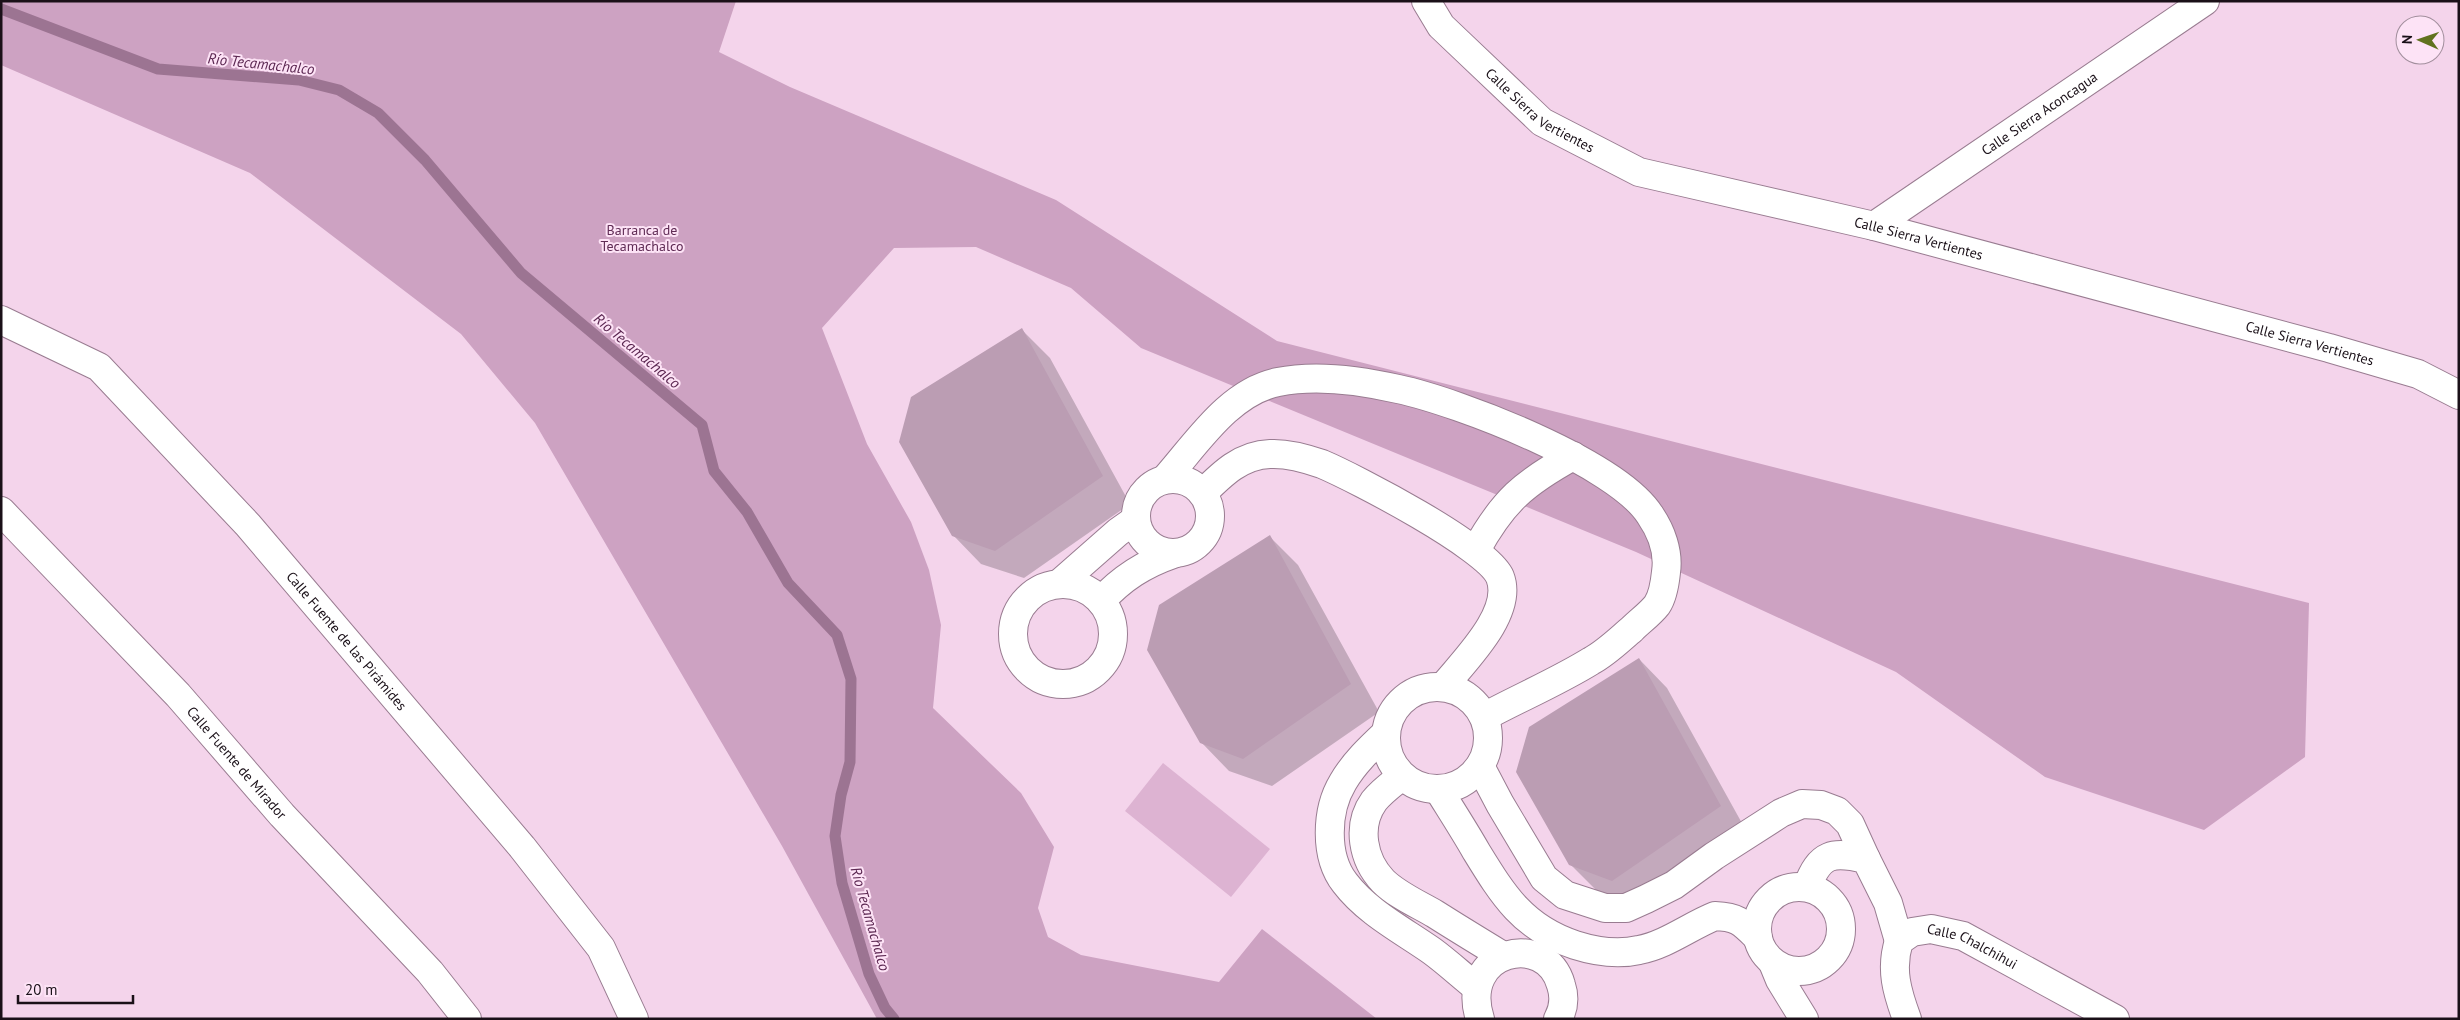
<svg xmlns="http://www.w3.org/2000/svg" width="2460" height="1020" viewBox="0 0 2460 1020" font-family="'PT Sans',sans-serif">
	<rect width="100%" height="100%" fill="#f4d4eb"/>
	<path fill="#ddb3d2" d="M1163,763l107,86 -39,48 -106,-86z"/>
	<path fill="#cda2c2" d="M1,1h735l-17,51 71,35 266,113 221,141 1032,262 -4,154 -101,73 -159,-53 -149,-105 -260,-120 -495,-204 -70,-60 -95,-41 -82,1 -72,80 45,116 44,78 18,48 12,55 -8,83 88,85 33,54 -16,61 10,29 33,18 138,27 43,-53 115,90h-500l-95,-173 -247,-423 -74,-89 -211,-161 -249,-108z"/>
	<path fill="#0003" d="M1022,330l28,28 80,146 -106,74 -43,-14 -28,-29z
		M1270,537l28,28 81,147 -107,74 -43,-15 -28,-29z
		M1639,659l28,29 81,146 -107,74 -42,-15 -29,-29z"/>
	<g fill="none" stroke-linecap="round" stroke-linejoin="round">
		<path stroke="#9c7492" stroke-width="11" d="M1,9l157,60 141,11 40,10 39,23 47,47 96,113 181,152 12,46 33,41 41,71 49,52 14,44 -1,83 -9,33 -6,41 7,47 27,91 16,34 9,11"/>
	</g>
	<path fill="#bb9db3" d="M1022,328l81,148 -108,75 -43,-15 -53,-94 12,-45z
		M1270,535l81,149 -108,75 -43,-16 -53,-93 12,-45z
		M1639,658l82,148 -109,75 -43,-16 -53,-93 13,-45z"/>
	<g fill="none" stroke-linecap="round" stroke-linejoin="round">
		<g stroke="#997c91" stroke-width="30">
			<g id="minor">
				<path id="s1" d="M1426,1l15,25 101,96 97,50 235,54 455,122 89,26 41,21"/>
				<path id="s2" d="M1874,226l331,-225"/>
				<path id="s3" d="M1,320l98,47 149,158 274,322 79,101 33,71"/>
				<path d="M1166,478c31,-35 63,-86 112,-96 39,-8 81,-2 120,7 61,13 219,74 252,126 11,16 19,37 16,57 -1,10 -3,24 -9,33 -7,9 -17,16 -25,24 -13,11 -26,24 -41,32 -34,21 -72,37 -107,56"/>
				<circle cx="1173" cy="516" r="37"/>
				<path d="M1203,493c19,-19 38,-38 67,-39 18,-1 35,4 52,10 33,14 166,83 178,113 14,36 -36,84 -57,110"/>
				<path id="s4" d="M1,511l177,184 104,120 148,157 37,47"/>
				<path d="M1476,550c27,-49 48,-67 97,-94"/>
				<path d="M1060,583l58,-51 17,-12"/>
				<circle cx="1063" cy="634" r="50"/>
				<path d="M1101,601c21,-23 43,-37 72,-47"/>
				<circle cx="1437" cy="738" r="51"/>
				<path d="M1386,733c-16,15 -32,30 -43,49 -17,28 -19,74 2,101 22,29 57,47 87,68 15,11 29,24 44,36"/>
				<path d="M1480,766l20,38 44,74 21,17 40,13h21l20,-9 28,-14 40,-29 67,-43 21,-9 19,1 16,6 13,13 16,35"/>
				<path d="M1402,776c-10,8 -20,15 -28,25 -18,25 -11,59 9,80 14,14 35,23 52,33 22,14 45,28 68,42"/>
				<path d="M1438,789c13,21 26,41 38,62 27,44 47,77 99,94 22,7 42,10 64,5 27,-5 51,-24 76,-34 23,1 27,6 43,22"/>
				<path d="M1807,887c13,-34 25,-36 59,-28l22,44 11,38"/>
				<circle cx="1799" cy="929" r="42"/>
				<path d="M1773,963l7,17 24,39"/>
				<path d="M1480,1019c-22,-69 66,-89 81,-34 4,12 3,23 -3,34"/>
				<path id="s5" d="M1907,1019c-10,-27 -17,-50 -8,-78l13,-9 19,-3 32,7 152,83"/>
			</g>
		</g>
		<use href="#minor" stroke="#fff" stroke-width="28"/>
	</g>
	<g text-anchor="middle" stroke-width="4" stroke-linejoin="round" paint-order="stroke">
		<g font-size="14" fill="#1a1018" stroke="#fde3f6">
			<text dy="5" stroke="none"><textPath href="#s1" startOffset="160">Calle Sierra Vertientes</textPath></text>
			<text dy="5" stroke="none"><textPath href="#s2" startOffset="200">Calle Sierra Aconcagua</textPath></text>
			<text dy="5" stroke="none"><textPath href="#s1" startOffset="565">Calle Sierra Vertientes</textPath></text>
			<text dy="5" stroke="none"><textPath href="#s1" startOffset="970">Calle Sierra Vertientes</textPath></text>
			<text dy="5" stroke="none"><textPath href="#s3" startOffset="478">Calle Fuente de las Pirámides</textPath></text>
			<text dy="5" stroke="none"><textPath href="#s4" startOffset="345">Calle Fuente de Mirador</textPath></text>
			<text dy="5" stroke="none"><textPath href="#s5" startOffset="160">Calle Chalchihui</textPath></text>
		</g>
		<g font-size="14" fill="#602c55" stroke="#fde3f6">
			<text x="642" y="235">Barranca de<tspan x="642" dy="16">Tecamachalco</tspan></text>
		</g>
		<g font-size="15" font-style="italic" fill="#5b2751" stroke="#fde3f6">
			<text transform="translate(261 64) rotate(6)" y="5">Río Tecamachalco</text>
			<text transform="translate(637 351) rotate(40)" y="5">Río Tecamachalco</text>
			<text transform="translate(870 919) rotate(74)" y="5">Río Tecamachalco</text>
		</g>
	</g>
	<rect width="2460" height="1020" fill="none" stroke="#1a1018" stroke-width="5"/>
	<g transform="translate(2420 40) rotate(272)"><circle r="24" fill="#fde3f6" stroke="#a28f9d"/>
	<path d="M0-4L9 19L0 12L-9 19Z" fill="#61721e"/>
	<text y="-8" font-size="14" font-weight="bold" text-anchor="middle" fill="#1a1018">N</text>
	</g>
	<path d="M18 995v8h115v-8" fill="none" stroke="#1a1018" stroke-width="2.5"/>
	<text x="25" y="995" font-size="15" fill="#1a1018" stroke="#fde3f6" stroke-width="4" paint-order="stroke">20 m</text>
</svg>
